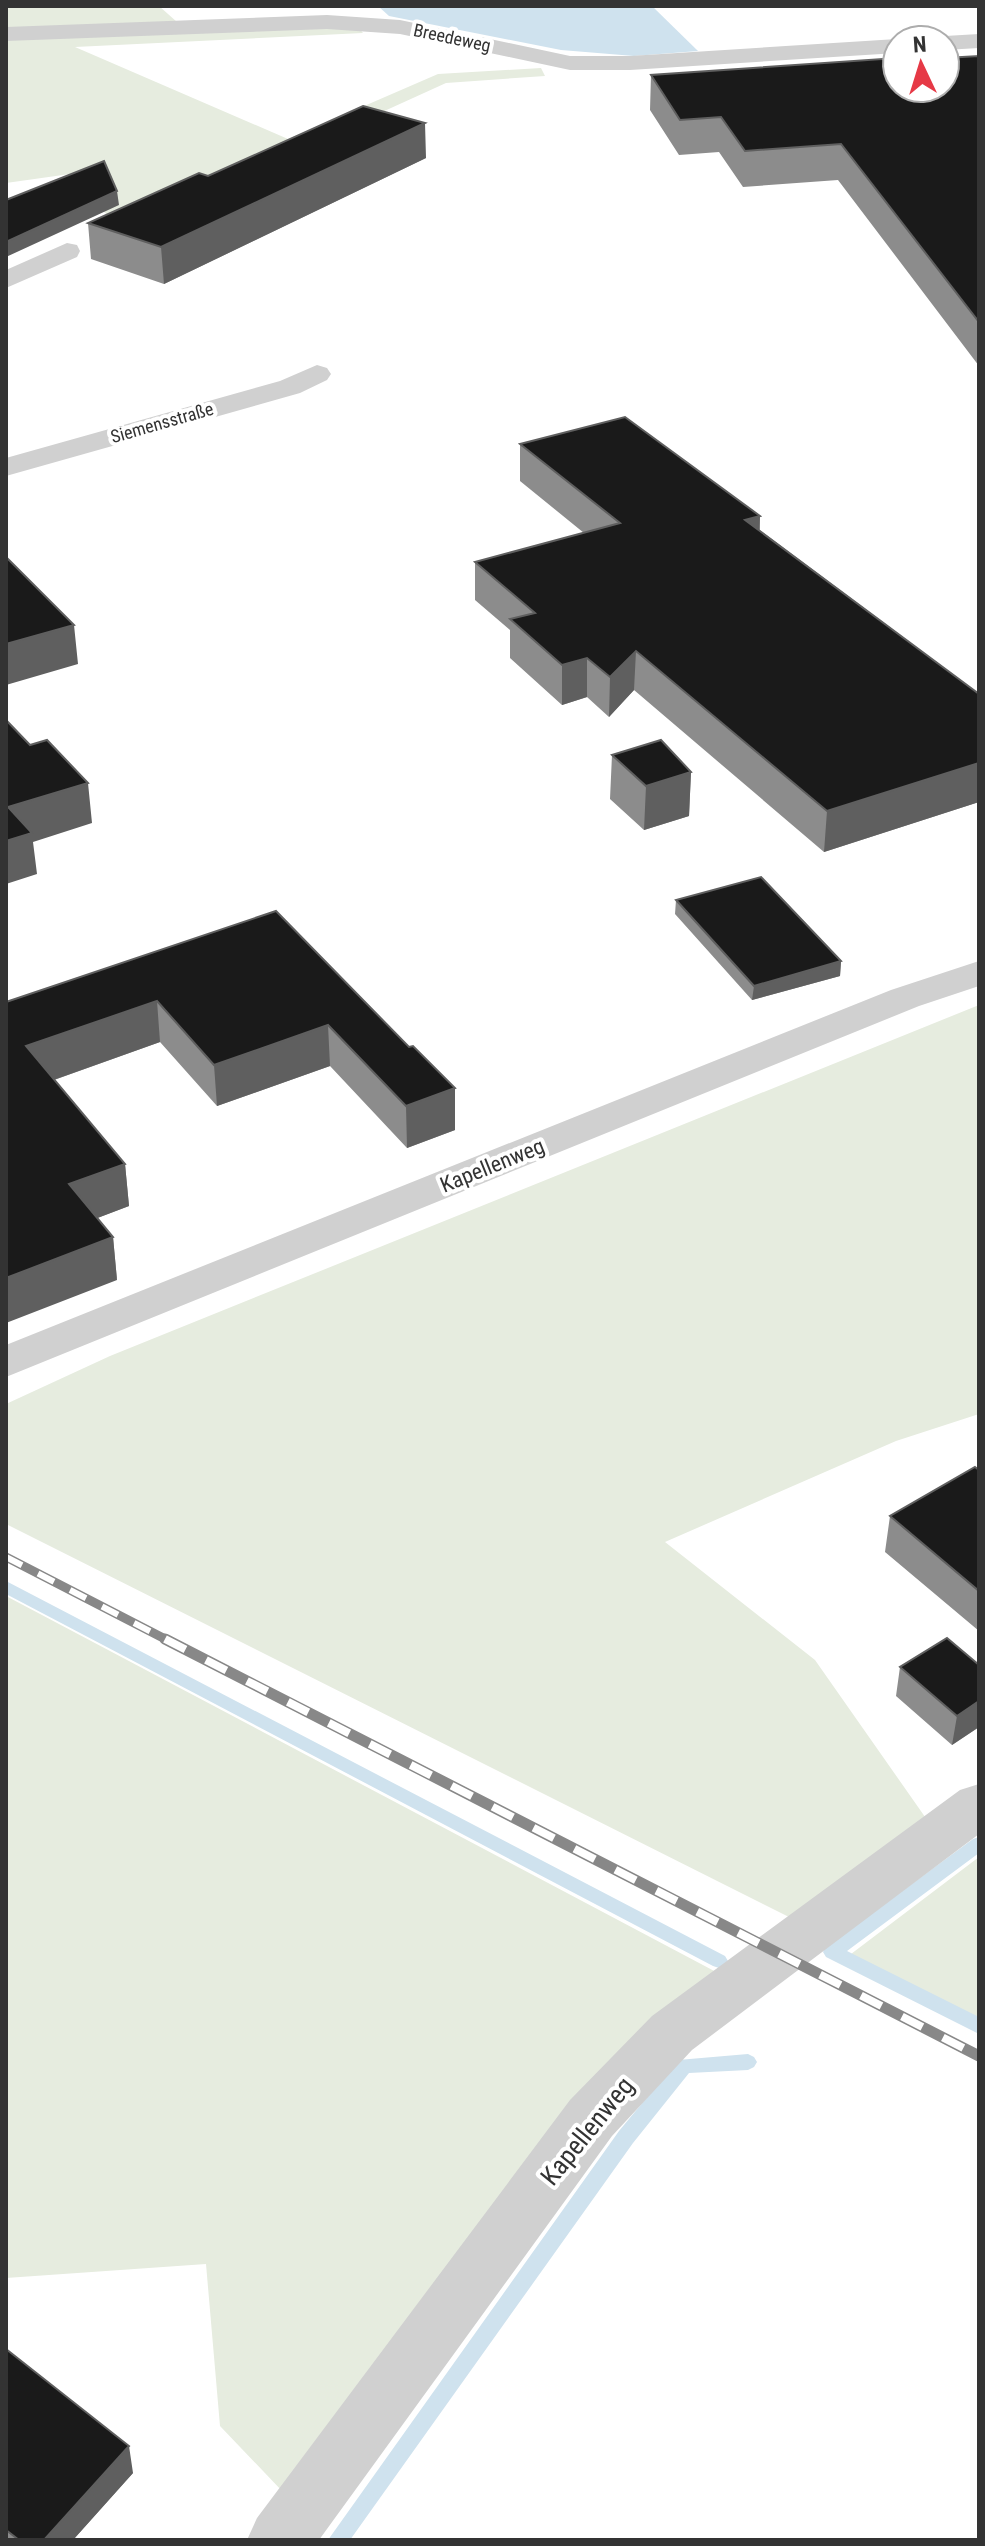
<svg xmlns="http://www.w3.org/2000/svg" width="985" height="2546" viewBox="0 0 985 2546" font-family="'Roboto Condensed',sans-serif">
	<rect width="100%" height="100%" fill="#fff"/>
	<path fill="#e6ecdf" d="M6,6h153l18,16 -171,9z
		M357,26l6,7 -288,14 213,92 150,-65 103,-6 4,8 -99,7 -321,146 -9,-4 -46,-51 -64,9v-145z
		M979,1005v409l-83,27 -231,101 150,118 115,164 -137,95 -787,-395v-120l104,-48z
		M6,1596l712,377 -435,519 -63,-66 -14,-162 -200,14z
		M979,1857v162l-128,-65z"/>
	<path fill="#cfe2ee" d="M378,6h274l46,45 -64,5 -73,-6 -172,-34z"/>
	<g fill="none" stroke-linecap="round" stroke-linejoin="round">
		<path fill="#cfe2ee" fill-rule="evenodd" d="M6,1581l719,375 3,5 -3,5 -6,2 -6,-2 -707,-372z
			M979,1837v16l-132,98 132,66v17l-153,-77 -3,-5 3,-5 147,-108z
			M748,2054l6,3 3,5 -3,5 -6,3 -59,3 -56,70 -283,397h-22l291,-409 59,-71z"/>
		<path fill="#d0d0d0" fill-rule="evenodd" d="M327,15l73,5 170,36h60l267,-17 4,1h-4v13l-267,17h-60l-170,-36 -73,-5 -321,12v-14z
			M979,34v14l-34,2v-10h-10l10,-4z
			M67,243l10,2 3,6 -3,6 -71,31v-18z
			M317,365l10,3 4,6 -4,6 -27,13 -294,83v-18l274,-77z
			M979,961v25l-60,20 -913,371v-32l885,-355z
			M979,1784v50l-287,216 -80,86 -293,404h-72l10,-22 313,-418 82,-84 308,-226z"/>
		<g stroke="#888" stroke-width="9">
			<path id="rail-far1" d="M6,1557l163,84"/>
		</g>
		<g stroke="#888" stroke-width="11">
			<path id="rail" d="M165,1639l814,417"/>
		</g>
		<use href="#rail-far1" stroke="#fff" stroke-width="6" stroke-dasharray="18" stroke-linecap="butt"/>
		<use href="#rail" stroke="#fff" stroke-width="8" stroke-dasharray="23" stroke-linecap="butt"/>
	</g>
	<path fill="#8c8c8c" d="M979,56v310l-141,-186 -95,7 -24,-35 -40,3 -29,-45 1,-35 246,13z
		M426,158l-262,126 -73,-25 -3,-36 120,-47z
		M520,444l240,72v14l219,164v108l-155,50 -190,-162 -25,27 -22,-20 -25,8 -52,-47v-28l-35,-30v-38l109,-29 -64,-52z
		M612,755l79,17 -2,44 -45,14 -34,-31z
		M676,900l165,61 -1,15 -88,24 -77,-86z
		M276,911l133,136 46,41v42l-48,18 -77,-82 -113,40 -57,-64 -106,38 71,84 4,42 -32,12 16,19 4,43 -111,-278z
		M979,1470v161l-94,-79 5,-36z
		M979,1665v62l-27,18 -56,-49 4,-29z
		M6,2349l127,124 -60,67h-67z"/>
	<path fill="#5f5f5f" d="M425,123l1,35 -262,126 -3,-37z
		M117,191l2,14 -113,52v-15z
		M760,516l-2,37 -13,-33z
		M74,625l4,39 -72,21v-41z
		M636,651l-2,39 -25,27 1,-40z
		M587,658v39l-25,8v-40z
		M979,763v39l-155,50 3,-41z
		M691,772l-2,44 -45,14 2,-44z
		M88,783l4,40 -59,19 4,32 -31,10v-43l2,-34z
		M841,961l-1,15 -88,24 2,-14z
		M157,1001l3,41 -129,46 -5,-42z
		M328,1025l2,41 -113,40 -3,-41z
		M455,1088v42l-48,18 -1,-42z
		M125,1164l4,42 -55,21 -5,-43z
		M113,1237l4,43 -111,43v-45z
		M979,1701v26l-27,18 5,-29z
		M129,2446l4,27 -60,67h-29z"/>
	<path fill="#1a1a1a" stroke="#5f5f5f" stroke-width="2" d="M979,56v266l-138,-178 -96,7 -24,-34 -41,3 -29,-45 246,-17v30h48v-30z
		M363,106l62,17 -264,124 -73,-24 111,-50 9,3z
		M104,161l13,30 -111,51v-42z
		M625,417l135,99 -15,4 234,174v69l-152,48 -191,-160 -26,26 -23,-19 -25,7 -52,-46 25,-6 -60,-51 145,-39 -100,-79z
		M6,557l68,68 -68,19z
		M6,720l24,25 17,-5 41,43 -80,24 24,26 -26,8z
		M661,740l30,32 -45,14 -34,-31z
		M761,877l80,84 -87,25 -78,-86z
		M276,911l133,136 4,-1 42,42 -49,18 -78,-81 -114,40 -57,-64 -131,45 99,118 -56,20 44,53 -107,41v-276z
		M975,1467l4,3v121l-89,-75z
		M947,1638l32,27v36l-22,15 -57,-49z
		M6,2349l123,97 -85,94h-25l-13,-10z"/>
	<g text-anchor="middle" stroke-width="8" stroke-linejoin="round" paint-order="stroke">
		<g font-size="18" fill="#333" stroke="#fff">
			<text transform="translate(452 38) rotate(12)" y="6">Breedeweg</text>
			<text transform="translate(162 423) rotate(-16)" y="6">Siemensstraße</text>
		</g>
		<g font-size="22" fill="#333" stroke="#fff">
			<text transform="translate(492 1165) rotate(-22)" y="8">Kapellenweg</text>
		</g>
		<g font-size="26" fill="#333" stroke="#fff">
			<text transform="translate(587 2131) rotate(-51)" y="9">Kapellenweg</text>
		</g>
	</g>
	<rect width="985" height="2546" fill="none" stroke="#333333" stroke-width="16"/>
	<g transform="translate(921 64) rotate(356)"><circle r="38" fill="#ffffff" stroke="#adadad" stroke-width="2"/>
	<path d="M0-6L14 30L0 20L-14 30Z" fill="#e63946"/>
	<text y="-12" font-size="22" font-weight="bold" text-anchor="middle" fill="#333333">N</text>
	</g>
</svg>
